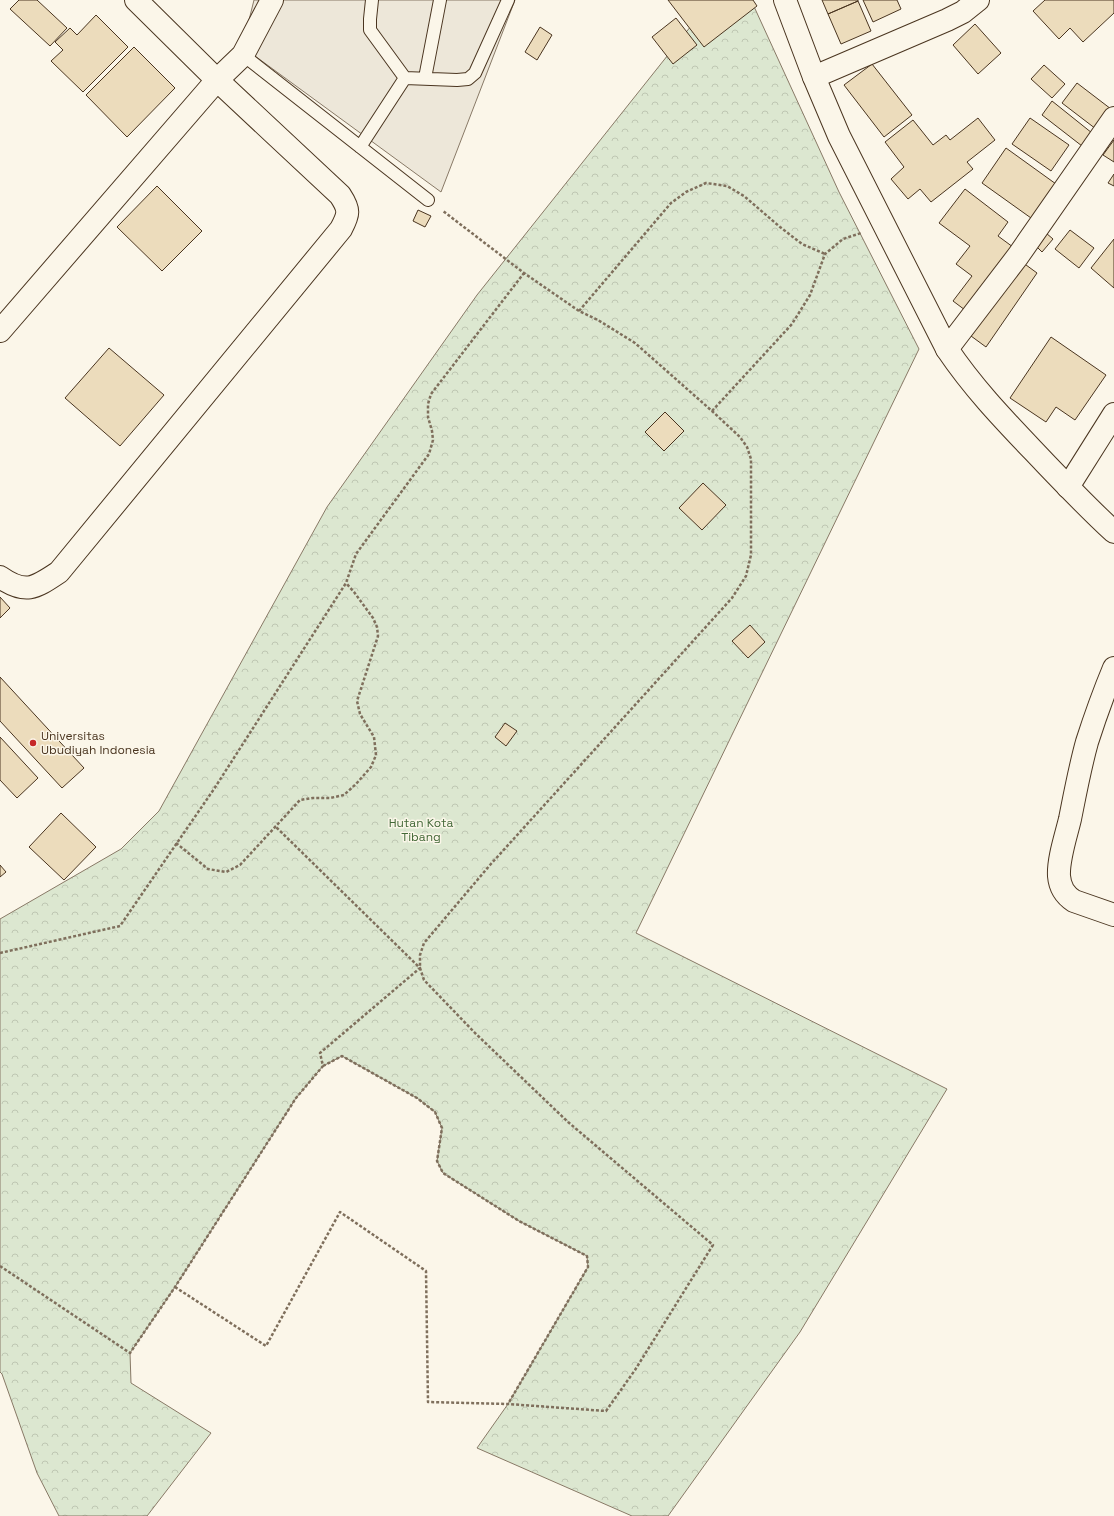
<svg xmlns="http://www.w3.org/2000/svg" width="1114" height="1516" viewBox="0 0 1114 1516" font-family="'Space Grotesk',sans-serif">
	<defs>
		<pattern id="forest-crowns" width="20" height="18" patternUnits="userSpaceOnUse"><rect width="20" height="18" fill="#dce7d0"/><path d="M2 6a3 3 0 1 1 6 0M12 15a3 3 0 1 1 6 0" fill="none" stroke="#bec7b2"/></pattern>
	</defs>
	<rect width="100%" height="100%" fill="#fbf6e9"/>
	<path fill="url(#forest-crowns)" stroke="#887966" d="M751,0l88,192 80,157 -283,584 311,156 -147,243 -132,184h-36l-155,-68 31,-44 80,-137 -1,-11 -68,-35 -76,-48 -6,-12 5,-33 -7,-16 -18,-14 -75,-42 -19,10 -27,32 -121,189 -45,66 1,30 80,50 -64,83h-88l-22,-43 -35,-99 -2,-2v-453l121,-70 38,-38 168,-304 150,-212 218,-274z"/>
	<path fill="#ede7d9" stroke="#887966" d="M254,0h261l-74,192 -186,-136 -7,-16 1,-20z"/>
	<path fill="#ecdcbc" stroke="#4a3520" d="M19,0h18l30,28 -17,18 -40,-37z
		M668,0h85l4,6 -53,41z
		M822,0h36v1l-30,13z
		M863,0h34l4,9 -28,13z
		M1045,0h69v13l-31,29 -13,-14 -11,11 -26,-28z
		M858,1l13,30 -30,13 -13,-30z
		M96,15l32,32 -45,45 -32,-31 12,-11 -8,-8 15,-14 7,7z
		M676,18l21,27 -24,19 -21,-27z
		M975,24l26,29 -23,21 -25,-29z
		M540,27l12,8 -15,25 -12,-8z
		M134,47l41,41 -48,49 -41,-42z
		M872,64l40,51 -28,22 -40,-52z
		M1044,65l21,19 -13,14 -21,-19z
		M1077,83l34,26 -15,20 -34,-26z
		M1052,101l40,32 -10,13 -40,-31z
		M978,118l17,22 -28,22 6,7 -42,33 -11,-13 -12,10 -17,-20 13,-12 -19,-25 28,-22 20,25 13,-10 4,5z
		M1030,118l39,27 -18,26 -39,-27z
		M1114,140v22l-11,-7z
		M1006,148l50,36 -25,34 -49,-35z
		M1114,174v12l-6,-3z
		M157,186l45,45 -40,40 -45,-44z
		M965,189l43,33 -10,14 19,14 -48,63 -16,-12 19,-25 -16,-12 14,-18 -31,-23z
		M418,210l13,6 -6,11 -12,-6z
		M1070,230l24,18 -15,20 -24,-19z
		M1046,233l7,6 -11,13 -7,-7z
		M1114,239v49l-23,-20z
		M1022,262l15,11 -51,74 -15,-11z
		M1051,337l55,38 -31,45 -19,-13 -10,15 -36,-24z
		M109,348l55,47 -44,51 -55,-48z
		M665,412l19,19 -20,20 -19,-19z
		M703,483l23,22 -24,25 -23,-22z
		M0,597l10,11 -10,10z
		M750,625l15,17 -17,16 -16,-17z
		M0,677l84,91 -22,20 -62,-67z
		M505,723l12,8 -11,15 -11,-9z
		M0,737l38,41 -21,20 -17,-18z
		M61,813l35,34 -32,33 -35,-33z
		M0,865l6,7 -6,5z"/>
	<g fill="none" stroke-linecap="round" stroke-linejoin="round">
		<g stroke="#4a3520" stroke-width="14">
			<path id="lane" d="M243,55l185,145
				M405,78l52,2 11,-1 7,-6 33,-73
				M425,78l15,-78
				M360,147l45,-69 -35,-48v-11l2,-19"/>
		</g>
		<g stroke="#4a3520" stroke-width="24">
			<path id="street" d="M814,77l133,-57 16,-8 15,-12
				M0,331l217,-251 26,-25 29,-55
				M947,349l71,-93 96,-138
				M1068,487l46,-73
				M0,577c26,18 35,11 59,-5l282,-343c8,-15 9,-19 -1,-34l-123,-115 -81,-80
				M1114,668c-10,24 -19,49 -27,74 -7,25 -12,52 -17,77 -4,17 -12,40 -11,57 1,12 6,19 15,25l40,14"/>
		</g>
		<g stroke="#4a3520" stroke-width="24">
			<path id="secondary" d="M785,0l29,77 25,59 108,213c29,43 62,76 98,114 22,23 45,47 69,69"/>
		</g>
		<path stroke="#7f6f5c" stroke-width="2.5" stroke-dasharray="3 2" stroke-linecap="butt" d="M579,311l92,-108 15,-11 20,-9 21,3 17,10 36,31 22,17 23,10
			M712,411l80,-87 18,-29 15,-41 18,-15 18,-6
			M176,843l32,26 18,3 14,-7 60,-65 13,-2h17l14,-3 12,-11 15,-17 5,-12 -2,-18 -14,-23 -3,-13 21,-65 -1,-9 -4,-9 -19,-26 -8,-9
			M0,953l120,-27 94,-137 132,-206 10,-29 73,-100 4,-14 -1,-9 -4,-14v-13l3,-10 93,-121
			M323,1066l19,-10 75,42 18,14 7,16 -5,33 6,12 76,48 68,35 1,11 -80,137
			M0,1266l130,87 45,-66 121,-189 27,-32 -3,-13 100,-85 -145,-142
			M175,1287l91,59 74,-134 86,59 2,131 80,2 98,7 29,-41 78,-125 -145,-123 -93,-89 -51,-53 -4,-12v-13l4,-12 66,-78 242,-267 14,-22 5,-21v-96l-4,-12 -7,-10 -28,-26 -77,-68 -37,-23 -19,-9 -55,-38 -81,-62"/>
		<use href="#lane" stroke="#fbf6e9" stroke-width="12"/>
		<use href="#street" stroke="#fbf6e9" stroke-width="22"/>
		<use href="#secondary" stroke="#fbf6e9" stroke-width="22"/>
	</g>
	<circle fill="#c62828" stroke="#fbf6e9" stroke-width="1.5" cx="33" cy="743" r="4"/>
	<g text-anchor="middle" stroke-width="3" stroke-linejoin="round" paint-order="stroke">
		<g font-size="12" fill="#4a3520" stroke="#fbf6e9" text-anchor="start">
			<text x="41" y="740">Universitas<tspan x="41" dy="14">Ubudiyah Indonesia</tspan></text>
		</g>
		<g font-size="12" fill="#436837" stroke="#fbf6e9">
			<text x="421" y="827">Hutan Kota<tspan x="421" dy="14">Tibang</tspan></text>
		</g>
	</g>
</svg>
